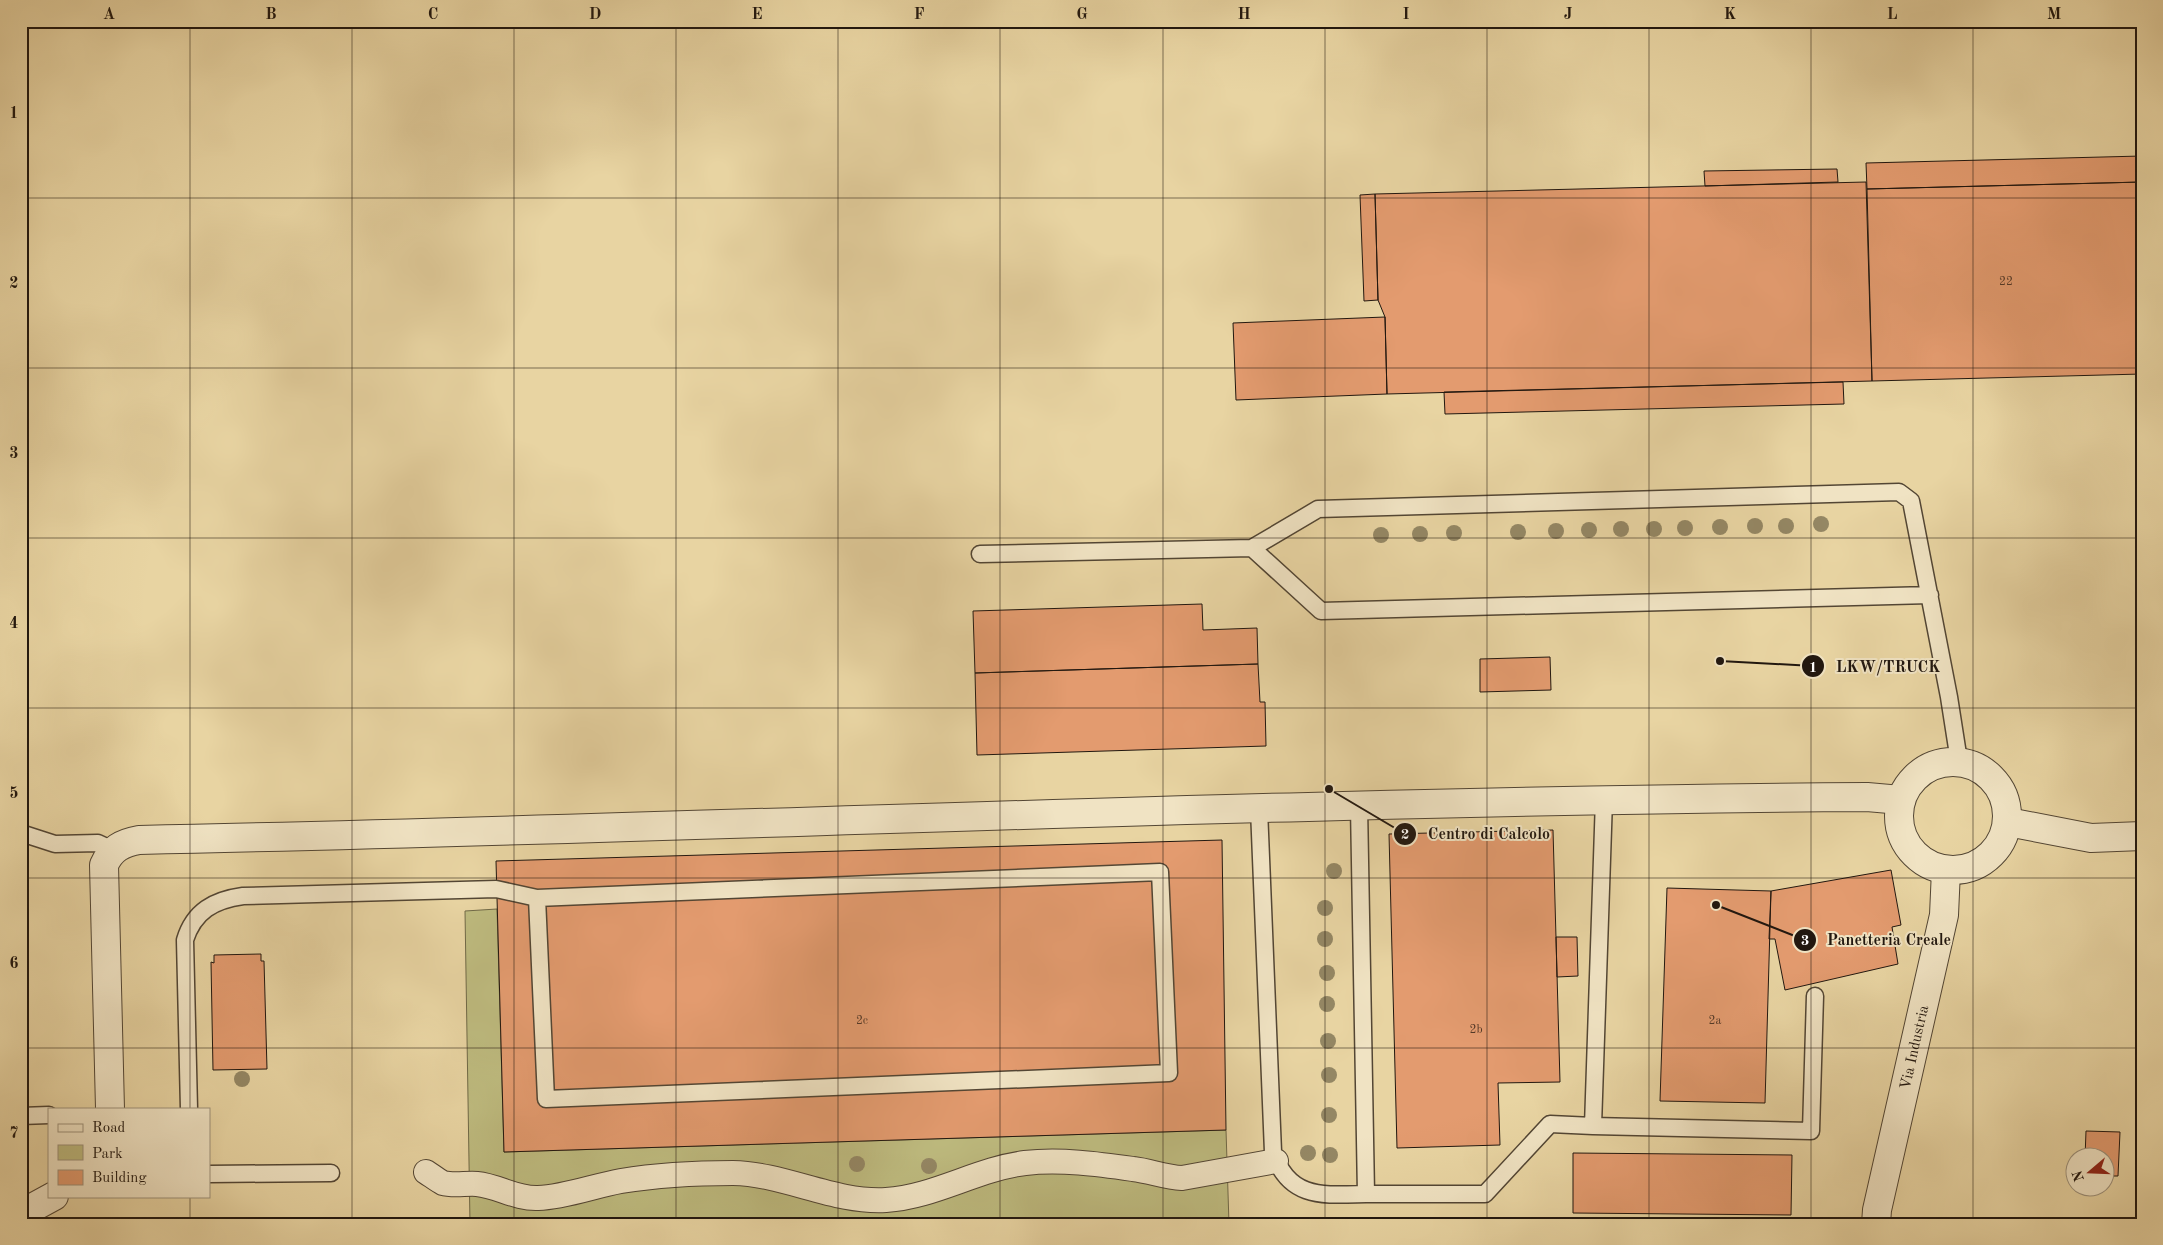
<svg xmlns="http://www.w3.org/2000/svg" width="2163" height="1245" viewBox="0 0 2163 1245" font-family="'Old Standard TT',serif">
	<rect width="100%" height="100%" fill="#e8d4a2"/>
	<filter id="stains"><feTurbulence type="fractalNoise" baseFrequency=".004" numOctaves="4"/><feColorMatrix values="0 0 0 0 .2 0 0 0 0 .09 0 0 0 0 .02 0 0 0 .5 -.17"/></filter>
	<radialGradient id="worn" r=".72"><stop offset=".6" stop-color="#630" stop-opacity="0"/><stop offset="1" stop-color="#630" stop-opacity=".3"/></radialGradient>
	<path fill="#bebb7f" stroke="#706947" d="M497,909l7,243 722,-22 3,94h-759l-5,-313z"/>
	<path fill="#e39b6f" stroke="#21170f" d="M2142,156v26l-275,7 -1,-26z
		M1837,169l1,13 -133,4 -1,-15z
		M1866,182l6,199 -485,13 -2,-77 -7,-17 -3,-106z
		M2142,182v192l-270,7 -5,-192z
		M1375,194l3,106 -14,1 -4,-106z
		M1385,317l2,77 -151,6 -3,-77z
		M1843,382l1,22 -399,10 -1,-22z
		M1202,604l1,26 54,-2 1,36 -283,9 -2,-62z
		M1550,657l1,33 -71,2v-33z
		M1258,664l2,38h5l1,44 -289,9 -2,-82z
		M1553,830l7,252 -62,1 2,62 -103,3 -8,-314z
		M1222,840l4,290 -722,22 -8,-291z
		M1891,870l10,55 -9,2 6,37 -113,26 -10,-51h-6l2,-48z
		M1667,888l104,3 -6,212 -105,-2z
		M1556,937h21l1,39 -21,1z
		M261,954v7h3l3,108 -54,1 -2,-108 3,1v-8z
		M2138,1123h4v72h-4z
		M2086,1131l34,1 -2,44h-12v-18h-21z
		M1573,1153l219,2 -1,60 -218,-2z"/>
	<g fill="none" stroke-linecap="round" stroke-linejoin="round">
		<g stroke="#534634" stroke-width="19">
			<path id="service" d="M1252,548l69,63 609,-16
				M980,554l272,-6 66,-39 581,-17 12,9 38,196 10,64
				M1604,799l-11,327 218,5 4,-135
				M1259,809l14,343c16,48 51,43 93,42l-7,-388
				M21,833l34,11 43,-1 15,7
				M1160,872l9,201 -623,26 -9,-201z
				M189,1109l-4,-169c9,-29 29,-40 58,-44l253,-7 41,9
				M21,1116l28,-1
				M209,1174l122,-1
				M1366,1194h119l65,-70 43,2"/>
		</g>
		<g stroke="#534634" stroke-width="26">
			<path id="pedestrian" d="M426,1172c5,3 11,8 17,11 10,3 24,0 34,1 21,2 39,15 61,14 28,-1 55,-12 83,-17 37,-6 75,-8 112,-8 52,1 101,30 153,27 48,-3 91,-31 139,-37 35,-4 73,1 108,6 17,2 32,8 49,9l94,-17"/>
		</g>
		<g stroke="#534634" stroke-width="30">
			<g id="minor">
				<circle cx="1953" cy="816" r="54"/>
				<path d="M2008,822l83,16 51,-2"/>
				<path d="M110,1109l-6,-244c7,-16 18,-22 35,-25 575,-12 1152,-39 1728,-43l34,3"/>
				<path d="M21,1214l33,-18"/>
				<path id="s1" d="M1876,1224l1,-14 67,-295 2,-45"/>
			</g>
		</g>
		<use href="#service" stroke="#f0e3c3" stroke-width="16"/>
		<use href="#pedestrian" stroke="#f0e3c3" stroke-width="24"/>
		<use href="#minor" stroke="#f0e3c3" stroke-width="28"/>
	</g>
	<g fill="#948764">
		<circle cx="1821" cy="524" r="8"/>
		<circle cx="1755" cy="526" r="8"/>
		<circle cx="1786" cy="526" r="8"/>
		<circle cx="1720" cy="527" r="8"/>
		<circle cx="1685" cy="528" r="8"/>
		<circle cx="1621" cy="529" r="8"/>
		<circle cx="1654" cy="529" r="8"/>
		<circle cx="1589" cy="530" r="8"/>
		<circle cx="1556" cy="531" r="8"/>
		<circle cx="1518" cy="532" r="8"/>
		<circle cx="1454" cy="533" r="8"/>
		<circle cx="1420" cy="534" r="8"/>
		<circle cx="1381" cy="535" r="8"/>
		<circle cx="1334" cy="871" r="8"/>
		<circle cx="1325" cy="908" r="8"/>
		<circle cx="1325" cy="939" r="8"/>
		<circle cx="1327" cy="973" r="8"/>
		<circle cx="1327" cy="1004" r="8"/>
		<circle cx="1328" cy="1041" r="8"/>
		<circle cx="1329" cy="1075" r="8"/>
		<circle cx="242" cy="1079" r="8"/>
		<circle cx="1329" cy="1115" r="8"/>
		<circle cx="1308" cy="1153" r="8"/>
		<circle cx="1330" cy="1155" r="8"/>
		<circle cx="857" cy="1164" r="8"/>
		<circle cx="929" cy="1166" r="8"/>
	</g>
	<path fill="none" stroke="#21170f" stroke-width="1" stroke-opacity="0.55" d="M190,21v1088M352,21v1203M514,21v1203M676,21v1203M838,21v1203M1000,21v1203M1163,21v1203M1325,21v1203M1487,21v1203M1649,21v1203M1811,21v1203M1973,21v1203M21,198h2121M21,368h2121M21,538h2121M21,708h2121M21,878h2121M21,1048h2121M190,1196v28"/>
	<g text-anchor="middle" stroke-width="4" stroke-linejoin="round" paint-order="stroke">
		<g font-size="12" fill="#523827">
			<text x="2006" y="285">22</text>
			<text x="862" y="1024">2c</text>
			<text x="1715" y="1024">2a</text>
			<text x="1476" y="1033">2b</text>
		</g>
		<g font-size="15" fill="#21170f" stroke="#f0e3c3">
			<text dy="5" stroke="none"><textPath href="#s1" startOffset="181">Via Industria</textPath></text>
		</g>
	</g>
	<path fill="none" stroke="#21170f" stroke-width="2" d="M1720 661L1813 666M1329 789L1405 834M1716 905L1805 940"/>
	<g fill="#21170f" stroke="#f0e3c3" stroke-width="2">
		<circle cx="1720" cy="661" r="5"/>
		<circle cx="1329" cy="789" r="5"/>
		<circle cx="1716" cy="905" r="5"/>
		<circle cx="1813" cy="666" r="12"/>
		<circle cx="1405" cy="834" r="12"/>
		<circle cx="1805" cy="940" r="12"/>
	</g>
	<g font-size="15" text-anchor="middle" font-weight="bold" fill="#fff">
		<text x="1813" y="672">1</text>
		<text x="1405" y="839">2</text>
		<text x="1805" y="945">3</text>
	</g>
	<g font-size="16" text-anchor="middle" font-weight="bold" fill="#21170f" stroke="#f0e3c3" stroke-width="4" stroke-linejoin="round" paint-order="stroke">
		<text x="1888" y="672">LKW/TRUCK</text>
		<text x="1489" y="839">Centro di Calcolo</text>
		<text x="1889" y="945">Panetteria Creale</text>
	</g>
	<rect width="2163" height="1245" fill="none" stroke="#e8d4a2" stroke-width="55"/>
	<rect x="48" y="1108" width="162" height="90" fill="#f0e3c3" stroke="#9d917b"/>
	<rect x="58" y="1124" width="25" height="8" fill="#f0e3c3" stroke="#9d917b"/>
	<text x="92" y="1132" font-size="15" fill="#21170f">Road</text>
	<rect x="58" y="1145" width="25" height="15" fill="#bebb7f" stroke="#9d917b"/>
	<text x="92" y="1158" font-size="15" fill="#21170f">Park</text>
	<rect x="58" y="1170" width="25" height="15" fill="#e39b6f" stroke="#9d917b"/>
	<text x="92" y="1182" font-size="15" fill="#21170f">Building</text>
	<g transform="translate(2090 1172) rotate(251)"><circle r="24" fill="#f0e3c3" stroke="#9d917b"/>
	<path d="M0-4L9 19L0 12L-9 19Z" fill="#8f2418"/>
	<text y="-8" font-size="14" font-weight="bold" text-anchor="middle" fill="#21170f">N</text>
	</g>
	<rect x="28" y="28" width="2108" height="1190" fill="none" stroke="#21170f" stroke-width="2"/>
	<g font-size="16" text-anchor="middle" font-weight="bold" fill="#21170f">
		<text x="109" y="19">A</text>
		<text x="271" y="19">B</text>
		<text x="433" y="19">C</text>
		<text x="595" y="19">D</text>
		<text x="757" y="19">E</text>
		<text x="919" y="19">F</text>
		<text x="1082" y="19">G</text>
		<text x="1244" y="19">H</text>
		<text x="1406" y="19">I</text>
		<text x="1568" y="19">J</text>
		<text x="1730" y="19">K</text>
		<text x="1892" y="19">L</text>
		<text x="2054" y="19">M</text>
		<text x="14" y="118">1</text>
		<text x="14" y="288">2</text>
		<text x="14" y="458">3</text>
		<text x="14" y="628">4</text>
		<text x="14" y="798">5</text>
		<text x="14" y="968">6</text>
		<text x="14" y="1138">7</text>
	</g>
	<rect width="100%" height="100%" filter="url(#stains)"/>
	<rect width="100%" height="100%" fill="url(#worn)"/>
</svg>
